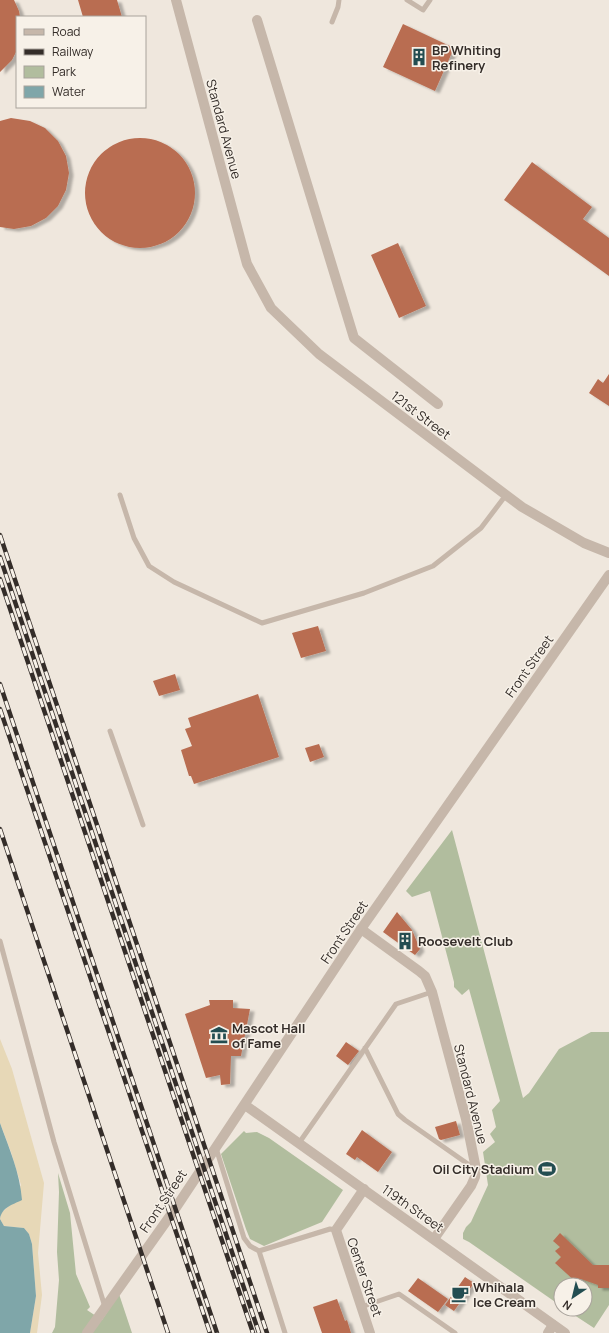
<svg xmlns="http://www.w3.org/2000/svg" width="609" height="1333" viewBox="0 0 609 1333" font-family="Manrope,sans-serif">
	<defs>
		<filter id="shadow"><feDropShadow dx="4.5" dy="2.5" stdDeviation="1" flood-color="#0004"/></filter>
	</defs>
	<rect width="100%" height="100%" fill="#efe7dd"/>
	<path fill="#b1bd9e" d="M452,830l71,268 6,-5 30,-44 32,-17h18v273l-15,23 -29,-19h20v-24h-24v21l-92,-64 -6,-3v-6l3,-6 5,-5 17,-37 -5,-33 12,-10 -5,-8 6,-7 -4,-17 8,-9 -31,-112 -7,6 -8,-8v-5l-24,-91 -18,6 -6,-6z
		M244,1131l2,2 11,-1 12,6 74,52 -21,32 -58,24 -14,-7 -4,-10 -25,-75z
		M58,1173l12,40 6,61 14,33 -3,3 15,10 17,-26 13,39h-80l3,-6 4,-47 -2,-28 2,-60z"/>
	<path fill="#e7d8b7" d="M0,1039l12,30 32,114 -6,70 4,42 -5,38h-7l6,-37 -4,-52 -3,-10 -5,-6 -20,-2 -4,-7 1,-6 8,-7 12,-21 -10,-33 -11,-29z"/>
	<path fill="#7fa6a9" d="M0,1123c9,25 20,50 22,77 -10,5 -20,7 -22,19l4,7 20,2 5,6 3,10 4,52 -6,37h-30z"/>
	<path fill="#b96d51" filter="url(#shadow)" d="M0,0h14l5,11 1,6h-3v33l-5,10 -12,12z
		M78,0h39l5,17h-39z
		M403,24l51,24 -19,43 -52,-24z
		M11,118l19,3 15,7 13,13 8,15 3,17 -3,17 -8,16 -12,12 -15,8 -17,3 -14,-2v-106z
		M85 193a55 55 0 1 1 110 0a55 55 0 1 1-110 0Z
		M532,162l60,45 -9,12 26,19v38l-105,-76z
		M398,243l28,63 -27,12 -28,-63z
		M609,374v32l-20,-13 9,-14 5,4z
		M318,626l8,25 -25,7 -9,-25z
		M175,674l5,16 -21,6 -6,-15z
		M258,694l21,63 -85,27 -3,-8h-2l-8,-26 11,-4 -7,-17 6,-2 -3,-9z
		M319,744l5,13 -14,5 -5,-14z
		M397,912l15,18 8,19 -5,6 -32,-23z
		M209,1000h24v8l17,1 -9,47h-10l-1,28 -9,1 -1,-10 -14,3 -21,-64 25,-9z
		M346,1042l13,9 -11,14 -12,-9z
		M456,1121l4,14 -19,5 -2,-1 -4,-12z
		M362,1130l30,22 -14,20 -21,-15 -2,3 -9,-6z
		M560,1233l33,32h16v23h-11v-3l-17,-6 -4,4 -22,-20 6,-6 -6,-6 5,-4 -7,-6z
		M465,1277l9,6 -20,28 -9,-6z
		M418,1278l30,21 -10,13 -30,-21z
		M337,1299l8,22 2,-1 4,13h-29l-9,-26z"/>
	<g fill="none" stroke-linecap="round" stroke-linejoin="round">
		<path stroke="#c6b7aa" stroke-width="5" d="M407,0l16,10 7,-10
			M332,22l6,-15 1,-7
			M120,495l14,43 15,28 25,16 88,41 102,-30 69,-27 48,-38 25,-33
			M110,731l33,94
			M0,941l54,201 51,165
			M365,1048l33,66 7,6 70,49
			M299,1143l97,-139 36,-12
			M216,1148l28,90 6,8 9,5 26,82
			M259,1251l71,-22 6,1
			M361,1307l38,-13 56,39"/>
		<path stroke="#c6b7aa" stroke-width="10" d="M176,0l71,264 24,44 48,46 203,153 62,36 25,10
			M257,20l97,318 84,66
			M361,929l58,42 6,5 7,16 34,127 10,50 -1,8 -4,9 -37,53
			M364,1189l-28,41 34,103
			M548,1333l5,-8"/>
		<path stroke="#c6b7aa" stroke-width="10" d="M245,1105l320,228
			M87,1333l88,-124 186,-280 248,-354"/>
		<g stroke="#342d29" stroke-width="4.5">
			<path id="rail" d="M0,535l267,798
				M0,557l259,776
				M0,579l253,754
				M0,684l217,649
				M0,709l210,624
				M0,829l168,504"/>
		</g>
		<use href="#rail" stroke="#f7f1e8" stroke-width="3" stroke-dasharray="9" stroke-linecap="butt"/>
	</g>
	<defs>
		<g id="building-bare" transform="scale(1.38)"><path d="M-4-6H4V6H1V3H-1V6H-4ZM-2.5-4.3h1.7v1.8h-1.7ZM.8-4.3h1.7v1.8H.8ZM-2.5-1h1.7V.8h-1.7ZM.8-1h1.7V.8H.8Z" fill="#234d51" stroke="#f7f1e8" stroke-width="2.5" paint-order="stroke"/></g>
		<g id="museum-bare" transform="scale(1.38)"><path d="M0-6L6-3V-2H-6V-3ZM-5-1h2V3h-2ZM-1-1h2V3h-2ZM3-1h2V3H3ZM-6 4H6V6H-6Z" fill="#234d51" stroke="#f7f1e8" stroke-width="2.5" paint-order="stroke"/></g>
		<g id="stadium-bare" transform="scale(1.38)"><path d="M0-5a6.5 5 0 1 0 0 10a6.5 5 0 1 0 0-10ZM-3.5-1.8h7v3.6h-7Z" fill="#234d51" stroke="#f7f1e8" stroke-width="2.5" paint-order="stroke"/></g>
		<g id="cafe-bare" transform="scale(1.38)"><path d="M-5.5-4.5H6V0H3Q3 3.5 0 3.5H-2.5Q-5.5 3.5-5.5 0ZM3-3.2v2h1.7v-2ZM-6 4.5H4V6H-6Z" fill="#234d51" stroke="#f7f1e8" stroke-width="2.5" paint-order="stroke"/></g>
	</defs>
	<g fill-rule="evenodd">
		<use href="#building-bare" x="419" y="57"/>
		<use href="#building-bare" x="405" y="941"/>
		<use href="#museum-bare" x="219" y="1035"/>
		<use href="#stadium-bare" x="547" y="1169"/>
		<use href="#cafe-bare" x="460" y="1294"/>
	</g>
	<g text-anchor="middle" stroke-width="3" stroke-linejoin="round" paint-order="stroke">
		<g font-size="13" font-weight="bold" fill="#342d29" stroke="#f7f1e8" text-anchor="start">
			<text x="432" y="55">BP Whiting<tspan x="432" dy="15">Refinery</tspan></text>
			<text x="418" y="946">Roosevelt Club</text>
			<text x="232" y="1033">Mascot Hall<tspan x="232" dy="15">of Fame</tspan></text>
			<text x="534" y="1174" text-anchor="end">Oil City Stadium</text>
			<text x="473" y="1292">Whihala<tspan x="473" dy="15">Ice Cream</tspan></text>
		</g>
		<g font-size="13" fill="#342d29" stroke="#f7f1e8">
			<text transform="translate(224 129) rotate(75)" y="5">Standard Avenue</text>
			<text transform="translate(421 415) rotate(37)" y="5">121st Street</text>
			<text transform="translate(529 666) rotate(-55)" y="5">Front Street</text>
			<text transform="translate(344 932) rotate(-56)" y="5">Front Street</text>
			<text transform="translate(471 1094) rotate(76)" y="5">Standard Avenue</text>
			<text transform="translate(163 1201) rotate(-56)" y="5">Front Street</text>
			<text transform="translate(413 1208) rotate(35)" y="5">119th Street</text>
			<text transform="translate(365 1277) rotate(71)" y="5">Center Street</text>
		</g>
	</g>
	<rect x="16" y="16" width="130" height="92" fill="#f7f1e8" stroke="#a9a39c"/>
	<rect x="24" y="29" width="20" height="6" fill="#c6b7aa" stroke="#a9a39c"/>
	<text x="52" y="36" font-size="12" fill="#342d29">Road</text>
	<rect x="24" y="49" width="20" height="6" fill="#342d29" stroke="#a9a39c"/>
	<text x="52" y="56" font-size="12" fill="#342d29">Railway</text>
	<rect x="24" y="66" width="20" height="12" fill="#b1bd9e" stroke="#a9a39c"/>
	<text x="52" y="76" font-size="12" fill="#342d29">Park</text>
	<rect x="24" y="86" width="20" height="12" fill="#7fa6a9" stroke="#a9a39c"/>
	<text x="52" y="96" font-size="12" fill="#342d29">Water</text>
	<g transform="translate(573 1297) rotate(215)"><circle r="19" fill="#f7f1e8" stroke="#a9a39c"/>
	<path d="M0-3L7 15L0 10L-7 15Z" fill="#234d51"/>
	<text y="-6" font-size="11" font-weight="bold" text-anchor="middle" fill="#342d29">N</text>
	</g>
</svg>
